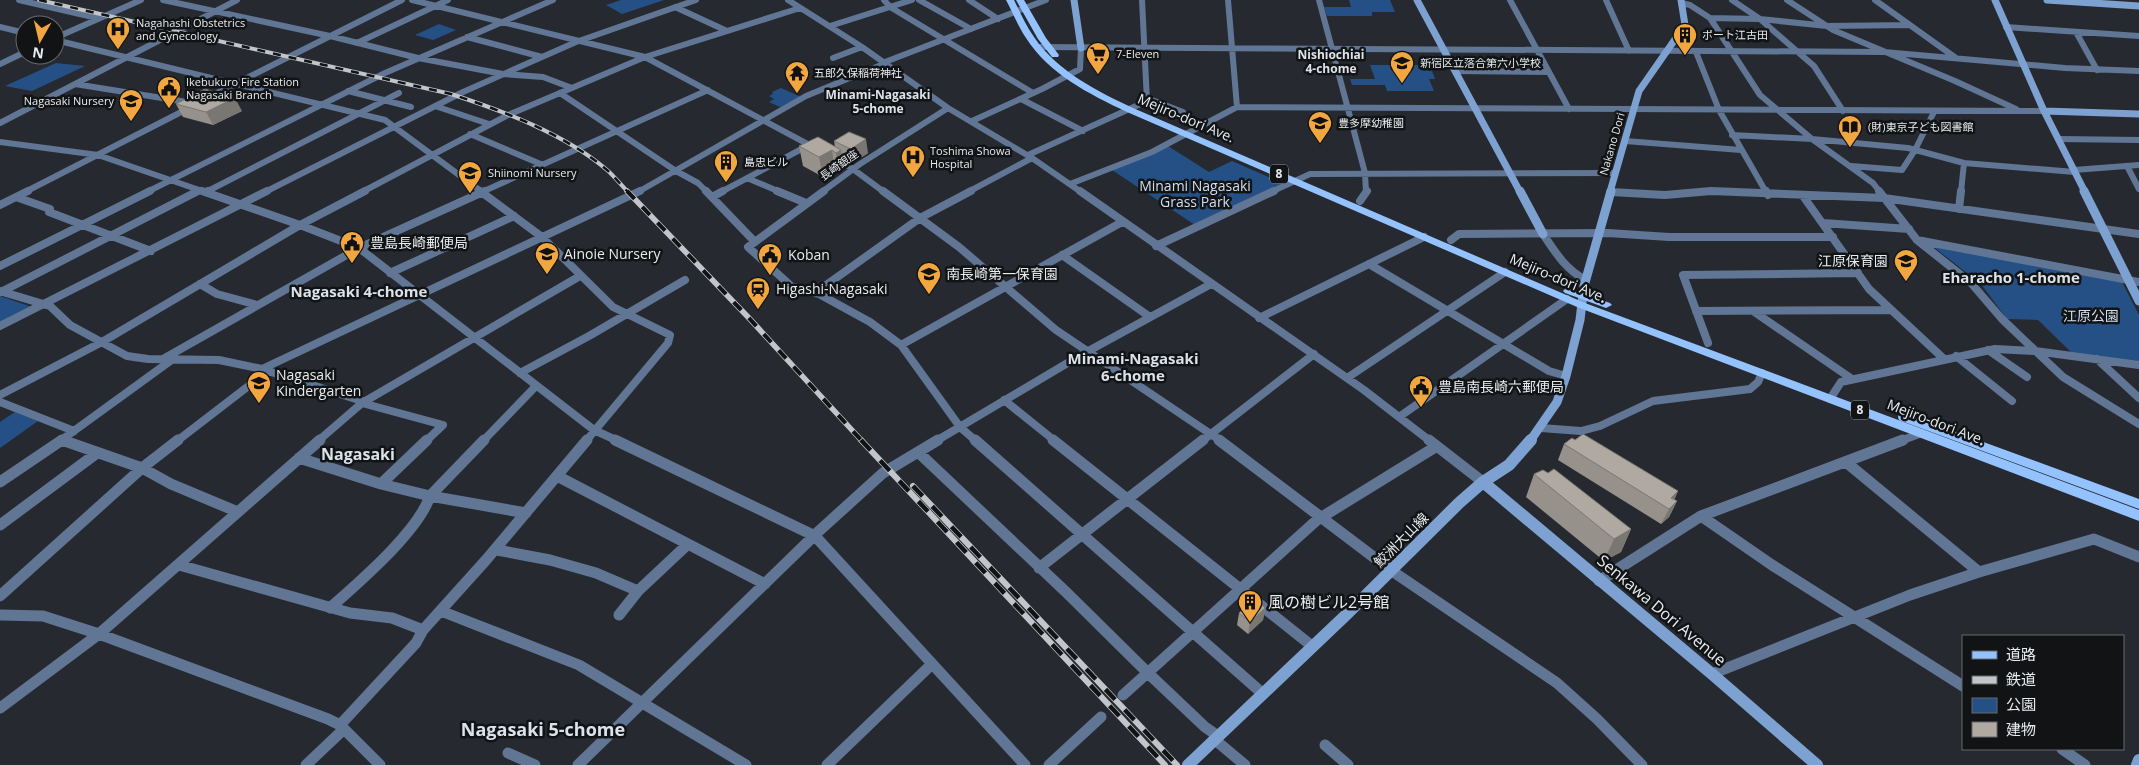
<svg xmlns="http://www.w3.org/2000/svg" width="2139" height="765" viewBox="0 0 2139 765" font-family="'Open Sans','Noto Sans JP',sans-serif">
	<rect width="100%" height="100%" fill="#262a30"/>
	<path fill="#255085" d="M621,0h43l-42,14 -16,-9z
		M1349,0h41l5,12h-23v4h-45l-3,-9h27z
		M439,24l17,6 -23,10 -18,-5z
		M56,63l29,3 -53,25 -27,-5z
		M1370,65h55l3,6h4l3,8h-6l5,12h-47l-2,-6h-33l-2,-6h25z
		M781,88l20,9 -21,10 -11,-5 5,-3 -5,-3 4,-2 -1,-2z
		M1168,146l41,26 23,-11 50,22v2l-87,40 -83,-55 42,-16z
		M1931,245l191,37 17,33v48l-66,-9 -35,-34 -31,-1 -26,-35z
		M0,296l32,11 -32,16z
		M15,412l23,9 -38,27v-26z"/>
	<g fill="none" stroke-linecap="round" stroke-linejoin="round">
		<path stroke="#607694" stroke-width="6" d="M19,0l78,18
			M163,0l167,36 88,22 85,16 40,3 29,11
			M412,0l233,57 170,91
			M788,0l74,47 86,61 84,50 49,34
			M884,0l6,7 143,86
			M919,0l52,29
			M969,0l29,19
			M1228,0l9,107
			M1319,0l46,173 1,19
			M1510,0l59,109
			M1606,0l23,51
			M1732,0l28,19 54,47 29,45
			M1787,0l46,30 122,51 61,28
			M1875,0l81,58
			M1681,3l9,2 20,13 50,77 52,44 61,44 7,9
			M675,7l52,24
			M1710,18l50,1 67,7 82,-1
			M830,26l82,-26
			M0,27l25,6
			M2006,27l133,9
			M2076,32l21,38
			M467,37l75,20
			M55,38l86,-38
			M55,40l330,80 97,72
			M357,43l91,-43
			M1037,47l847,5 181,16 74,3
			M1696,52l23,58 47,82
			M833,58l29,-11
			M885,62l161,-62
			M0,64l25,-12
			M1455,71l94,1
			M75,84l118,19
			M348,91l63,16
			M560,93l116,78 22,12 9,9
			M207,98l195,-98
			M1147,98l36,14
			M1021,99l62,32
			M435,106l54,18
			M972,121l70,-32 38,-20 1,-21
			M0,123l237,-123
			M470,134l73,31
			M1732,135l80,4 96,9 56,15 111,9
			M2059,139l80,1
			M1625,141l116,9
			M0,142l98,13 107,37
			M1028,155l119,-54 -5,-101
			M833,158l20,11 31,23
			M1851,166l51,4 13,-20 19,-38
			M2127,166l12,23
			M2074,170l65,-5
			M747,178l33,14
			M1070,184l82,-32 85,-45 807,4
			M25,192l166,-85
			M147,192l238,-119 168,-73
			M196,192l4,-2
			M206,192l193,-99
			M265,192l198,-100 113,-50 120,-42
			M362,192l146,-77 137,-58 155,-49
			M482,192l226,-102
			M638,192l168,-96 80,-33
			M721,192l88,-47
			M822,192l38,-28 88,-56
			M968,192l64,-34
			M1271,192l39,-18 305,-1
			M1611,192h2
			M1698,192h34
			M1961,192l3,-29"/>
		<path stroke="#607694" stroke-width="8" d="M202,191l98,34 59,23 235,182 24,11
			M480,191l62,46 71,70 57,28 -2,8 -82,98
			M706,191l49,51
			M777,191l29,12
			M824,191l-76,56 43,39 28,8 51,28 31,23 59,82 16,14
			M883,191l76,56 97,83 165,111
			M1080,191l284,199 66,51
			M1766,191l2,4
			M1879,191l38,49 54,43 31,36 61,58 76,47
			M206,192l2,-1
			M1611,192l54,3 46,-4 173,7 255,36
			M1803,196l66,93 75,70
			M16,197l34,12 -1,3 102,39
			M712,197l11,-6
			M1360,201l7,-10
			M0,205l28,-14
			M1959,209l2,-18
			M1823,223l86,6
			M1543,234c12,18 23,36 43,46
			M1451,240l8,-6 149,-1 61,4h164
			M1917,240l222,42
			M1156,246l118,-55
			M1062,255l88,62
			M1369,264l180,107 17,5
			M0,266l150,-75
			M390,273l124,-57
			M200,284l17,10 40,11
			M0,291l50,15 20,19 57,31 21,3 71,1 43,9 103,33
			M1,292l197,-101
			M815,293l105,-75 51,-27
			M1696,311l195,-1
			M1753,311l99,68
			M1259,318l165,-81
			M0,326l267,-135
			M1708,343l-25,-68 175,-2
			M901,345l221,-123
			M1988,350l39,27
			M1956,356l56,45
			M163,359l196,-111 126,-57
			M2097,359l42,39
			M262,369l378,-178
			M520,373l69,-37 96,-56
			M1347,378l158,-106
			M0,395l102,-53 198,-117 65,-34
			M1830,399l11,-17 154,-33 40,2 104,14
			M1004,400l51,41
			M0,402l74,29
			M362,403l81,22 -17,16
			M1399,417l168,-118
			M1541,428l40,3 19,-5 53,-25 97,-12 8,-7 4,-9
			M62,440l4,1
			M60,441l113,-82
			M177,441l91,-70
			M318,441l44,-38 218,-127
			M483,441l53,-55
			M936,441l145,-86 130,-71
			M1202,441l112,-87
			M1900,441l22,-8"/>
		<path stroke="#607694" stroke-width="11" d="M62,440l80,28 29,16 67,28
			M615,440l200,96 210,229
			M975,440l287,253
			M1053,440l259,206
			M1219,440l173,131 165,112 40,36 45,46
			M1429,440l54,42
			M918,452l149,141 82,81 56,53 13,9
			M299,458l82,26 49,12 96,17
			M1847,463l132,109
			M557,476l208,108
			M0,482l62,-42
			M381,484l46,-44
			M1701,516l71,49 191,121
			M0,525l97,-72
			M497,550l53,10 46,13 42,18
			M179,565l171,48 42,5 31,12
			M1039,568l164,-128
			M1599,581l102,-65 202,-76
			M0,596l142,-128 36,-28
			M330,608c29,-26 88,-76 100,-112l54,-56
			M441,611l138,54 167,100
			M0,615l43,1 56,18 229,85 12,6 40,40
			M619,615l19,-24 50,-47
			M1712,674l198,-79 69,-23 115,-33 45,18
			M1123,695l194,-175 120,-74
			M0,708l99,-74 221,-194
			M340,725l76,-82 7,-13 63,-70 101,-120
			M1214,739l31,26
			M1325,745l23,20
			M2062,749l23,16
			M508,753l27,12
			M306,765l38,-36
			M578,765l241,-234 64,-58 55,-33
			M827,765l105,-101
			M1049,765l52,-48"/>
		<path stroke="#7da1d0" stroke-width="7" d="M1074,0l7,48
			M1417,0l103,192
			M1995,0l49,111 41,81
			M2047,0l92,6
			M2044,111l95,3
			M1610,192l29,-101 46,-66 -4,-25"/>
		<path stroke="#7da1d0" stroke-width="9" d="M1520,191l23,43
			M2084,191l55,110
			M1530,441l27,-39 9,-26 14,-56 4,-34 27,-95"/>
		<path stroke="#7da1d0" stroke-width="12" d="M1483,482l229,192 105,91
			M1188,765l159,-151 112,-111 24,-21 26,-17 22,-25
			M2137,765l2,-5"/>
		<path fill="#93c2ff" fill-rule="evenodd" d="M1006,0h8c6,12 12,26 20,37 24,35 63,54 99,71l452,195 554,207v11l-562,-214 -450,-195c-38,-18 -78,-38 -101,-74 -8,-12 -13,-25 -20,-38z
			M1016,0h8l22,38 13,17 -1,2h-6l-14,-18z
			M1569,288l41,15 2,2 -6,3 -41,-15 -2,-2 2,-2z
			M1904,413l235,86v10l-240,-89 -1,-3 1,-3z"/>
		<g stroke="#c2c5ca" stroke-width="4">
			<path id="rail-far2" d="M39,0l412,94c52,17 114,40 156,76 7,6 14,15 21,22"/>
		</g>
		<g stroke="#c2c5ca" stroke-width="5.5">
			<path id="rail-far1" d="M627,191l121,126 114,124"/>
		</g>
		<g stroke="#c2c5ca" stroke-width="6">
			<path id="rail" d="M861,440l304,325
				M913,486l264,279"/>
		</g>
		<use href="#rail-far2" stroke="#111315" stroke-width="2.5" stroke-dasharray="8" stroke-linecap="butt"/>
		<use href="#rail-far1" stroke="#111315" stroke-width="4" stroke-dasharray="11" stroke-linecap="butt"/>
		<use href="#rail" stroke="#111315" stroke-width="4.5" stroke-dasharray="14" stroke-linecap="butt"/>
	</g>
	<path fill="#96918b" d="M176,104l66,7 -29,14 -30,-8z
		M834,141l34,12 -15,10 -11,-6 2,13 -5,3 -4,-2 -12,6 -20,-11 -4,-20 36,1z
		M1564,444l114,47 -4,9 3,1 -8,16 -8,7 -103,-64z
		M1534,474l97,55 -10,23 -17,9 -78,-64z
		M1265,608l-2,12 -15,14 -11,-9 2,-12z"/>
	<path fill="#7a7671" d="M235,98l7,13 -29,14 -7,-13z
		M866,139l2,14 -15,10 -2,-14z
		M832,150l3,21 -12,6 -4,-20z
		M841,150l3,20 -5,3 -3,-20z
		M1678,491l-7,16v-9z
		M1677,501l-8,16 -8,7 8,-15z
		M1631,529l-10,23 -17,9 10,-22z
		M1265,608l-2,12 -15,14 2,-12z"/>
	<path fill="#afa9a2" stroke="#7a7671" d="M205,89l30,9 -29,14 -30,-8z
		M849,132l17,7 -15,10 -17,-8z
		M818,137l23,13 -5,3 -4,-3 -13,7 -20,-11z
		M1583,434l95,57 -7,7 6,3 -8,8 -105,-65 8,-6 3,2z
		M1554,469l77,60 -17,10 -80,-65 9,-4 5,3z
		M1256,598l9,10 -15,14 -11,-9z"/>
	<defs>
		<g id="hospital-pin" transform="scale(1.25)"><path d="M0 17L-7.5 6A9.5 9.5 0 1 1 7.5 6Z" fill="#f1a63f" stroke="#111315"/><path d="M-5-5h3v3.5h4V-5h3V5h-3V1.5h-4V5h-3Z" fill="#111"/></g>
		<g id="building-pin" transform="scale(1.25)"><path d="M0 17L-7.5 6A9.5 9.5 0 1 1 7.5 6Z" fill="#f1a63f" stroke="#111315"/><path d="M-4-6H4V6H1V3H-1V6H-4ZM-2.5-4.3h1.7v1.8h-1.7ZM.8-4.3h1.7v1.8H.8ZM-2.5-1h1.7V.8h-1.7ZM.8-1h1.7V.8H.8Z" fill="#111"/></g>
		<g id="supermarket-pin" transform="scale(1.25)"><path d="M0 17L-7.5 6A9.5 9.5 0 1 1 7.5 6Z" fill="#f1a63f" stroke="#111315"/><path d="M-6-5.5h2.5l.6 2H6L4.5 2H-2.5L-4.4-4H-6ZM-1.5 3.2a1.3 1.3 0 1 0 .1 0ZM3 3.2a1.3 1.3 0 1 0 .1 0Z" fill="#111"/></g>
		<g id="school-pin" transform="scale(1.25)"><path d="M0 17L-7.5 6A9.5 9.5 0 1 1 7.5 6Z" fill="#f1a63f" stroke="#111315"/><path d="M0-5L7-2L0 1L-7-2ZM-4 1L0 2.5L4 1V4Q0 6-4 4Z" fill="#111"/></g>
		<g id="temple-pin" transform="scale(1.25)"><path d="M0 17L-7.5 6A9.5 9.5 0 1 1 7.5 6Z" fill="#f1a63f" stroke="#111315"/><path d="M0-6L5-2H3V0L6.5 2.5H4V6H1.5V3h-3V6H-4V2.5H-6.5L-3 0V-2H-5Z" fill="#111"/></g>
		<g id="civic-pin" transform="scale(1.25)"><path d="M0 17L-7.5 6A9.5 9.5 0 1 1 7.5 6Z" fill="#f1a63f" stroke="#111315"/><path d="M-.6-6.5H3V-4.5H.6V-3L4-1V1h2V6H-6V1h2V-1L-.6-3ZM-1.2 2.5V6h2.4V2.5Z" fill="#111"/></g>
		<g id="library-pin" transform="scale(1.25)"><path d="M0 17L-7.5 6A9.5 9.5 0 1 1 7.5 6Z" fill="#f1a63f" stroke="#111315"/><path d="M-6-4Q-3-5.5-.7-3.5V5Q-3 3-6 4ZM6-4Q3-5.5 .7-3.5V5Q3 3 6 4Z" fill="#111"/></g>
		<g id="station-pin" transform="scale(1.25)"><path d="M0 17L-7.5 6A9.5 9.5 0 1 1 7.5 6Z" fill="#f1a63f" stroke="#111315"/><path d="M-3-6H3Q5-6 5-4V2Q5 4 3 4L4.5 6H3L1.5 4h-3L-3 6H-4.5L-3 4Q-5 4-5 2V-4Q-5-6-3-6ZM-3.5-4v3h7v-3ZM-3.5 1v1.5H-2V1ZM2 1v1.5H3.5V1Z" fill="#111"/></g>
	</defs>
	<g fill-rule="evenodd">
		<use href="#hospital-pin" x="118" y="29"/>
		<use href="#building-pin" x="1685" y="35"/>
		<use href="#supermarket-pin" x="1098" y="54"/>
		<use href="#school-pin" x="1402" y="63"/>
		<use href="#temple-pin" x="797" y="73"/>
		<use href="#civic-pin" x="169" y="88"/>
		<use href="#school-pin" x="131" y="101"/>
		<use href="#school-pin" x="1320" y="123"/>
		<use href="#library-pin" x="1850" y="127"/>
		<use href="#hospital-pin" x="913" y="157"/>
		<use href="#building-pin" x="726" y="162"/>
		<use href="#school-pin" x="470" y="173"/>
		<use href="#civic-pin" x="352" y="243"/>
		<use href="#school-pin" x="547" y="254"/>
		<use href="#civic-pin" x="770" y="255"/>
		<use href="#school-pin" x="1906" y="261"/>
		<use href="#school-pin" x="929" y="274"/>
		<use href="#station-pin" x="758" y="289"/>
		<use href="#school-pin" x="259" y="383"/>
		<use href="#civic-pin" x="1421" y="387"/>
		<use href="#building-pin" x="1250" y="602"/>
	</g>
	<g text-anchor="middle" stroke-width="5" stroke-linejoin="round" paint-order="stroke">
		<g font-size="11" fill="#e8ebef" stroke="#111315" text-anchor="start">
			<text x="136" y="27">Nagahashi Obstetrics<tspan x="136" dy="13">and Gynecology</tspan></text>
			<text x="1702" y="39">ポート江古田</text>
			<text x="1116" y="58">7-Eleven</text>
			<text x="1420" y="67">新宿区立落合第六小学校</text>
			<text x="814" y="77">五郎久保稲荷神社</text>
			<text x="186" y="86">Ikebukuro Fire Station<tspan x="186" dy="13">Nagasaki Branch</tspan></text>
			<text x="114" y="105" text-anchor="end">Nagasaki Nursery</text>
			<text x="1338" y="127">豊多摩幼稚園</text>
			<text x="1868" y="131">(財)東京子ども図書館</text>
			<text x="930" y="155">Toshima Showa<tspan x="930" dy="13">Hospital</tspan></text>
			<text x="744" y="166">島忠ビル</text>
			<text x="488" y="177">Shiinomi Nursery</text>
		</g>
		<g font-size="11" fill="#e8ebef" stroke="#111315">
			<text transform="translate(1612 144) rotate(-74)" y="4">Nakano Dori</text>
			<text transform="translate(839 165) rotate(-35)" y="4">長崎銀座</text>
		</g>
		<g font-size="12" font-weight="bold" fill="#dce2ea" stroke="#111315">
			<text x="1331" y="59">Nishiochiai<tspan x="1331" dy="14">4-chome</tspan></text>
			<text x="878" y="99">Minami-Nagasaki<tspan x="878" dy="14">5-chome</tspan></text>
		</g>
		<g fill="#111315" stroke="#a8aaae" stroke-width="1">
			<rect x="1270" y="164.5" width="18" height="19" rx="4"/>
			<rect x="1851" y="400.5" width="18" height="19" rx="4"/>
		</g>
		<g font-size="12" font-weight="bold" fill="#e8ebef">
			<text x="1279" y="178">8</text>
			<text x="1860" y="414">8</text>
		</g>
		<g font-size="14" fill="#e8ebef" stroke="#111315">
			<text transform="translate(1186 118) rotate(23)" y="5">Mejiro-dori Ave.</text>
			<text transform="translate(1558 278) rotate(23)" y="5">Mejiro-dori Ave.</text>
			<text transform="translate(1936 422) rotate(21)" y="5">Mejiro-dori Ave.</text>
			<text transform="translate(1401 540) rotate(-45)" y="5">鮫洲大山線</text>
		</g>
		<g font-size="14" fill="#d1dff2" stroke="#111315">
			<text x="1195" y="191">Minami Nagasaki<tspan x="1195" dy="16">Grass Park</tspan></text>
			<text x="2091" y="321">江原公園</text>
		</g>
		<g font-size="14" fill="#e8ebef" stroke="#111315" text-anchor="start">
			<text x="370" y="248">豊島長崎郵便局</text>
			<text x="564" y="259">Ainoie Nursery</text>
			<text x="788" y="260">Koban</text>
			<text x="1888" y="266" text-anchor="end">江原保育園</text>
			<text x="946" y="279">南長崎第一保育園</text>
			<text x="776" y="294">Higashi-Nagasaki</text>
			<text x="276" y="380">Nagasaki<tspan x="276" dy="16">Kindergarten</tspan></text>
			<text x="1438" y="392">豊島南長崎六郵便局</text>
		</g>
		<g font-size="15" font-weight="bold" fill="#dce2ea" stroke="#111315">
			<text x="2011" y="283">Eharacho 1-chome</text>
			<text x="359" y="297">Nagasaki 4-chome</text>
			<text x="1133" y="364">Minami-Nagasaki<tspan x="1133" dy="17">6-chome</tspan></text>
		</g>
		<g font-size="16" font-weight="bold" fill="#dce2ea" stroke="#111315">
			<text x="358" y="460">Nagasaki</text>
		</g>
		<g font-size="16" fill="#e8ebef" stroke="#111315" text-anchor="start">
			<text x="1268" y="608">風の樹ビル2号館</text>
		</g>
		<g font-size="16" fill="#e8ebef" stroke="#111315">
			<text transform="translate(1662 610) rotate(40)" y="6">Senkawa Dori Avenue</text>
		</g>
		<g font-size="18" font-weight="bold" fill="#dce2ea" stroke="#111315">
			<text x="543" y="736">Nagasaki 5-chome</text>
		</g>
	</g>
	<rect x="1962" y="635" width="162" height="115" fill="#111315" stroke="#67696c"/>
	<rect x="1972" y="651" width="25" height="8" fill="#93c2ff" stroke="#67696c"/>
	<text x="2006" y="660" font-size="15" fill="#e8ebef">道路</text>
	<rect x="1972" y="676" width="25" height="8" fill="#c2c5ca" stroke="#67696c"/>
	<text x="2006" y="685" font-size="15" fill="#e8ebef">鉄道</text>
	<rect x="1972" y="698" width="25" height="15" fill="#255085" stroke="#67696c"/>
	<text x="2006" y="710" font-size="15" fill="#e8ebef">公園</text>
	<rect x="1972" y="722" width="25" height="15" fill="#afa9a2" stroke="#67696c"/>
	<text x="2006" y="735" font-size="15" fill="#e8ebef">建物</text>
	<g transform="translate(40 40) rotate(188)"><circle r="24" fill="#111315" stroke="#67696c"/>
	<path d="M0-4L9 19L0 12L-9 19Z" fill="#f1a63f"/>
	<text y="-8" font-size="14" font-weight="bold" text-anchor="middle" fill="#e8ebef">N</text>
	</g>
</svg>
